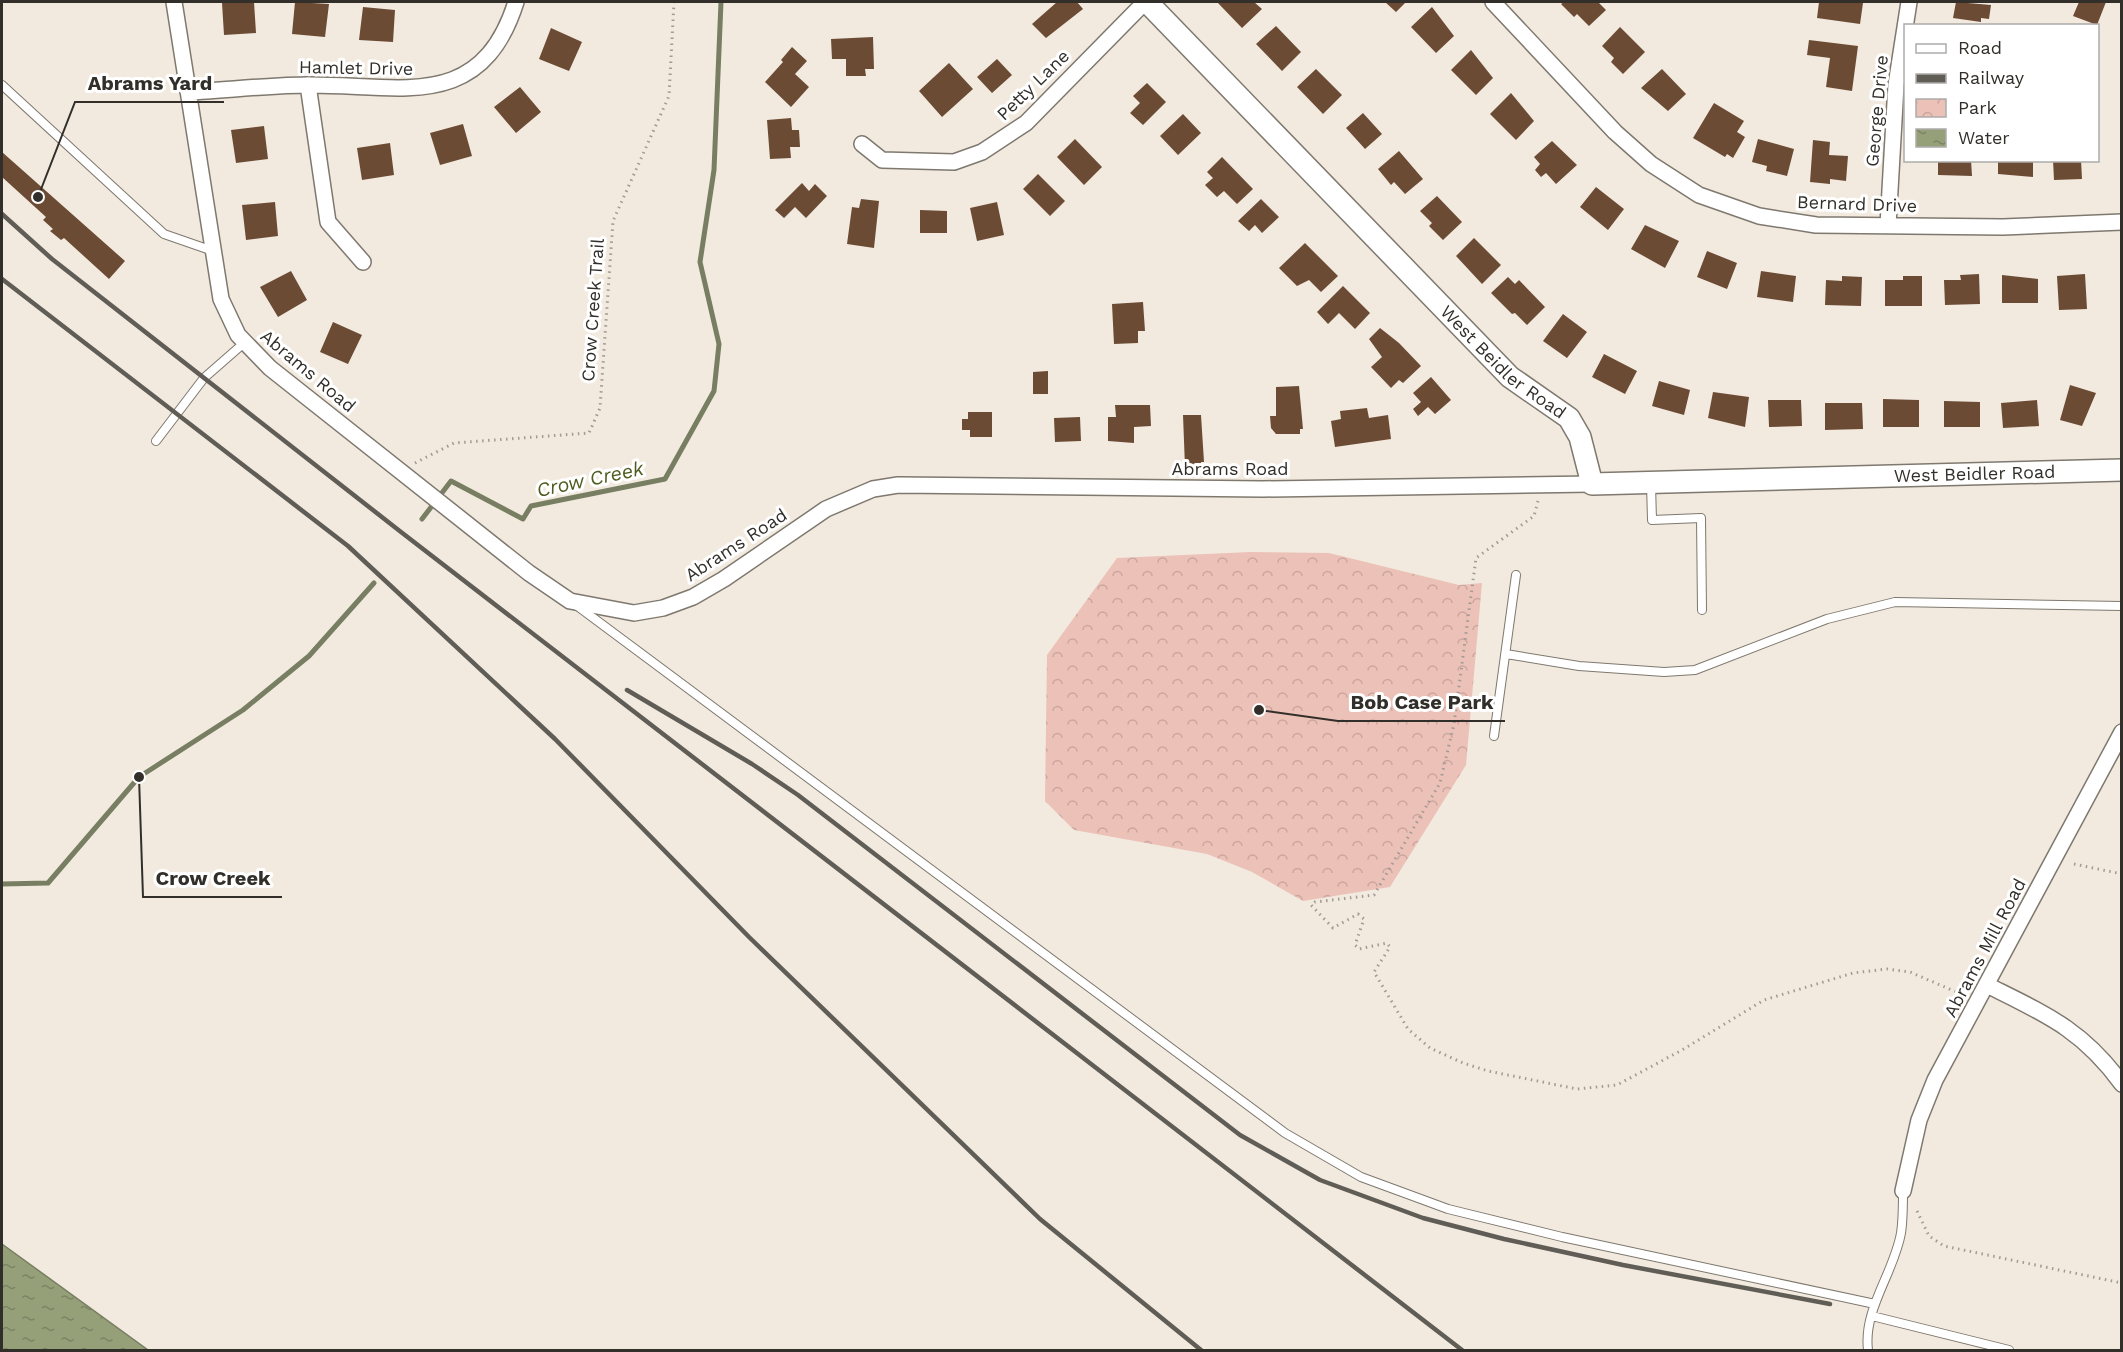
<svg xmlns="http://www.w3.org/2000/svg" width="2123" height="1352" viewBox="0 0 2123 1352" font-family="'Work Sans',sans-serif">
	<defs>
		<pattern id="park-crowns" width="20" height="18" patternUnits="userSpaceOnUse" patternTransform="scale(1.5)"><rect width="20" height="18" fill="#ecc1b8"/><path d="M2 6a3 3 0 1 1 6 0M12 15a3 3 0 1 1 6 0" fill="none" stroke="#cba69e"/></pattern>
		<pattern id="water-ripples" width="26" height="14" patternUnits="userSpaceOnUse" patternTransform="scale(1.5)"><rect width="26" height="14" fill="#95a079"/><path d="M2 4q2-2 4 0t4 0M15 11q2-2 4 0t4 0" fill="none" stroke="#7a8363"/></pattern>
	</defs>
	<rect width="100%" height="100%" fill="#f2eadf"/>
	<path fill="url(#park-crowns)" d="M1250,552l79,1 130,32 23,-2 -16,182 -76,122 -87,14 -51,-29 -45,-18 -133,-24 -29,-29 2,-146 70,-97z"/>
	<path fill="url(#water-ripples)" stroke="#777e62" stroke-width="1.5" d="M2,1244l146,106h-146z"/>
	<g fill="none" stroke-linecap="round" stroke-linejoin="round">
		<path stroke="#777e62" stroke-width="5" d="M422,519l29,-38 72,38 8,-13 134,-27 49,-88 5,-47 -19,-82 14,-92 7,-168
			M2,884l46,-1 91,-106 104,-67 66,-54 65,-73"/>
	</g>
	<path fill="#6c4b35" d="M254,2l2,31 -32,2 -2,-32z
		M295,2l34,2 -4,33 -33,-3z
		M1057,2h20l6,7 -37,29 -14,-14z
		M1217,2h37l8,7 -20,19z
		M1385,2h21l-10,10z
		M1564,2h34l8,8 -17,16 -12,-12 -3,3 -13,-13z
		M1819,2l44,1 -3,21 -43,-6z
		M1956,2l35,3 -2,14 -8,-1v4l-28,-4z
		M2079,2h27l-9,23 -24,-9z
		M363,7l32,3 -2,32 -34,-2z
		M1432,7l22,29 -18,17 -25,-26z
		M1276,26l25,26 -19,19 -26,-27z
		M1620,27l25,25 -22,22 -12,-12 3,-4 -12,-12z
		M551,28l31,14 -13,29 -30,-12z
		M873,37l1,32h-9l1,7h-20v-17h-14l-1,-20z
		M1809,40l49,6 -6,45 -26,-4 4,-29 -23,-3z
		M792,47l15,14 -12,13 14,13 -18,20 -26,-25 18,-20 -2,-2z
		M1471,50l22,28 -17,17 -25,-25z
		M997,59l15,16 -20,18 -15,-16z
		M949,63l24,26 -31,28 -23,-26z
		M1316,69l26,26 -19,19 -26,-27z
		M1662,69l24,25 -18,17 -27,-23z
		M1147,83l19,19 -23,23 -13,-12 10,-10 -7,-7z
		M520,87l21,25 -25,21 -22,-26z
		M1511,93l23,28 -18,19 -26,-26z
		M1714,103l30,18 -7,11 8,5 -12,21 -6,-4 -2,3 -32,-19z
		M1363,113l19,21 -17,15 -19,-21z
		M1183,114l18,19 -23,22 -18,-19z
		M791,118l1,12h7l1,17h-10l1,11 -21,1 -3,-39z
		M463,124l9,32 -32,9 -10,-32z
		M264,126l4,33 -32,4 -5,-33z
		M1075,139l27,28 -18,18 -27,-28z
		M1758,139l36,10 -7,27 -21,-5 1,-5 -15,-4z
		M1813,140l17,2 -1,13 19,1 -2,25 -16,-2v5l-20,-2z
		M1552,141l25,24 -21,19 -10,-11 -5,4 -6,-7 5,-6 -6,-7z
		M390,143l4,32 -32,5 -5,-32z
		M1399,151l24,28 -18,15 -11,-12 -3,3 -13,-16z
		M2,152l123,109 -16,18 -45,-41 -3,2 -11,-9 3,-2 -10,-9 3,-3 -44,-40z
		M1222,157l31,32 -16,15 -13,-13 -7,6 -12,-12 8,-7 -6,-6z
		M1938,160h33l1,16 -34,-1z
		M1998,160h35v17l-35,-3z
		M2053,160h28l1,19 -28,1z
		M1038,174l27,27 -15,15 -27,-27z
		M802,183l7,8 6,-7 12,12 -21,22 -11,-11 -11,11 -9,-8z
		M1596,187l28,22 -16,21 -28,-23z
		M1437,196l25,26 -19,18 -14,-14 3,-3 -12,-12z
		M861,199l18,2 -5,47 -27,-4 5,-37 7,1z
		M1261,199l18,18 -17,16 -7,-8 -6,6 -11,-10z
		M275,202l3,34 -32,4 -4,-35z
		M997,202l7,33 -27,6 -7,-33z
		M920,210l27,1v22h-27z
		M1645,225l34,16 -14,27 -34,-19z
		M1474,238l27,27 -19,19 -26,-28z
		M1305,243l33,33 -17,16 -12,-12 -12,6 -18,-18z
		M1707,251l30,12 -10,26 -30,-12z
		M291,271l16,29 -29,17 -18,-30z
		M1761,271l35,5 -3,26 -36,-5z
		M1979,274l1,30 -35,1 -1,-25h17l-1,-5z
		M2085,274l2,35 -28,1 -2,-34z
		M2002,275l36,4v24h-36z
		M1842,276l20,1 -1,29 -36,-1 1,-25 16,1z
		M1903,276h19v30h-37v-26h18z
		M1508,277l7,7 4,-4 26,27 -18,18 -12,-12 -3,1 -21,-21z
		M1343,286l27,27 -15,16 -16,-16 -11,11 -11,-12z
		M1143,302l2,29h-7v12l-24,1 -2,-40z
		M1563,314l24,18 -20,26 -24,-17z
		M333,322l29,13 -14,29 -28,-12z
		M1380,328l19,15 22,23 -18,17 -4,-3 -8,8 -20,-21 11,-10 -13,-18z
		M1604,354l33,17 -12,23 -33,-17z
		M1048,371v23h-15v-22z
		M1431,377l20,23 -16,14 -7,-7 -10,9 -5,-7 8,-7 -8,-9z
		M1659,381l31,9 -6,25 -32,-9z
		M2070,385l26,8 -14,33 -22,-6z
		M1299,386l4,43h-3v5h-24l-5,-6 -1,-12h6v-29z
		M1713,392l36,5 -4,30 -37,-9z
		M1883,399l36,1v27h-36z
		M1768,400h33l1,26 -33,1z
		M2037,400l2,26 -36,2 -2,-25z
		M1944,401l36,1v25h-36z
		M1825,403h37l1,26 -38,1z
		M1115,405h35l1,21 -17,1v16l-26,-2v-24h8z
		M1367,408l2,10 19,-3 3,24 -56,8 -4,-26 10,-2 -1,-8z
		M968,412h24v25h-22v-7h-8v-11h6z
		M1183,415h18l3,47h-3v5h-16z
		M1080,417l1,24 -26,1 -1,-24z"/>
	<g fill="none" stroke-linecap="round" stroke-linejoin="round">
		<g stroke="#7e786e" stroke-width="10">
			<path id="lane" d="M2,85l162,149 49,17
				M156,441l48,-63 40,-35
				M1651,484l1,36 49,-2 1,92
				M576,605l709,528 76,44 87,32 114,28 313,67
				M1506,654l73,12 85,6 31,-2 132,-51 68,-17 227,4
				M1494,736l22,-161
				M1872,1316l137,34
				M1868,1350c-5,-41 26,-77 33,-117 2,-13 2,-28 2,-42"/>
		</g>
		<g stroke="#7e786e" stroke-width="18">
			<path id="street" d="M174,2l47,297 17,36 32,33 259,205 41,28 64,12 29,-5 30,-11 31,-18 102,-70 47,-20 25,-4 365,4 329,-5
				M1493,2l122,130 36,32 48,31 60,21 57,9 187,2 119,-5
				M308,85l20,137 35,40
				M188,92c41,-2 82,-7 123,-7 92,0 170,27 205,-83
				M862,144l20,16 72,2 28,-10 44,-29 119,-121
				M1888,225l8,-140 13,-83
				M1987,985c58,29 95,44 135,99
				M1903,1191l16,-71 16,-40 187,-348"/>
		</g>
		<g stroke="#7e786e" stroke-width="24">
			<g id="secondary">
				<path id="s1" d="M1147,2l363,375 59,41 11,19 12,47 530,-14"/>
			</g>
		</g>
		<path stroke="#a19b93" stroke-width="3" stroke-dasharray="1.5 4.5" stroke-linecap="butt" d="M415,463l39,-20 135,-10 11,-25 13,-187 56,-125 5,-94
			M1538,501l-4,15 -58,42 -22,166 -14,59 -66,112 -59,7 -4,3 22,23 25,-14 6,5 -9,26 4,4 28,-6 3,4 -16,25 34,57 22,19 33,15 25,8 89,18 40,-4 65,-35 82,-50 89,-27 34,-4 23,3 51,22
			M2074,864l48,10
			M1917,1211l12,25 15,10 178,37"/>
		<use href="#lane" stroke="#fff" stroke-width="8"/>
		<use href="#street" stroke="#fff" stroke-width="15"/>
		<use href="#secondary" stroke="#fff" stroke-width="21"/>
		<path stroke="#605c56" stroke-width="4.5" d="M2,214l50,45 349,273 1061,818
			M2,279l346,267 207,193 194,198 291,282 161,131
			M627,690l125,74 46,31 442,340 80,45 103,38 81,21 119,26 207,39"/>
	</g>
	<g text-anchor="middle" stroke-width="6" stroke-linejoin="round" paint-order="stroke">
		<g font-size="18" fill="#322f2b" stroke="#fff">
			<text transform="translate(356 68) rotate(1)" y="6">Hamlet Drive</text>
			<text transform="translate(1033 85) rotate(-44)" y="6">Petty Lane</text>
			<text transform="translate(1877 111) rotate(-85)" y="6">George Drive</text>
			<text transform="translate(1857 204) rotate(2)" y="6">Bernard Drive</text>
			<text transform="translate(593 310) rotate(-86)" y="6">Crow Creek Trail</text>
			<text dy="6" stroke="none"><textPath href="#s1" startOffset="507">West Beidler Road</textPath></text>
			<text transform="translate(308 371) rotate(40)" y="6">Abrams Road</text>
			<text x="1230" y="475">Abrams Road</text>
			<text dy="6" stroke="none"><textPath href="#s1" startOffset="1047">West Beidler Road</textPath></text>
			<text transform="translate(736 545) rotate(-33)" y="6">Abrams Road</text>
			<text transform="translate(1985 948) rotate(-62)" y="6">Abrams Mill Road</text>
		</g>
		<g font-size="20" font-style="italic" fill="#4f5c1f" stroke="#fff">
			<text transform="translate(590 479) rotate(-12)" y="7">Crow Creek</text>
		</g>
	</g>
	<path fill="none" stroke="#322f2b" stroke-width="2" d="M38 197L75 102H224M1259 710L1338 721H1505M139 777L143 897H282"/>
	<g fill="#322f2b" stroke="#fff" stroke-width="2">
		<circle cx="38" cy="197" r="6"/>
		<circle cx="1259" cy="710" r="6"/>
		<circle cx="139" cy="777" r="6"/>
	</g>
	<g font-size="20" text-anchor="middle" font-weight="bold" fill="#322f2b" stroke="#fff" stroke-width="6" stroke-linejoin="round" paint-order="stroke">
		<text x="150" y="90">Abrams Yard</text>
		<text x="1422" y="709">Bob Case Park</text>
		<text x="213" y="885">Crow Creek</text>
	</g>
	<rect width="2123" height="1352" fill="none" stroke="#322f2b" stroke-width="6"/>
	<rect x="1904" y="24" width="195" height="138" fill="#ffffff" stroke="#adacaa" stroke-width="1.5"/>
	<rect x="1916" y="44" width="30" height="9" fill="#ffffff" stroke="#adacaa" stroke-width="1.5"/>
	<text x="1958" y="54" font-size="18" fill="#322f2b">Road</text>
	<rect x="1916" y="74" width="30" height="9" fill="#605c56" stroke="#adacaa" stroke-width="1.5"/>
	<text x="1958" y="84" font-size="18" fill="#322f2b">Railway</text>
	<rect x="1916" y="99" width="30" height="18" fill="url(#park-crowns)" stroke="#adacaa" stroke-width="1.5"/>
	<text x="1958" y="114" font-size="18" fill="#322f2b">Park</text>
	<rect x="1916" y="129" width="30" height="18" fill="url(#water-ripples)" stroke="#adacaa" stroke-width="1.5"/>
	<text x="1958" y="144" font-size="18" fill="#322f2b">Water</text>
</svg>
